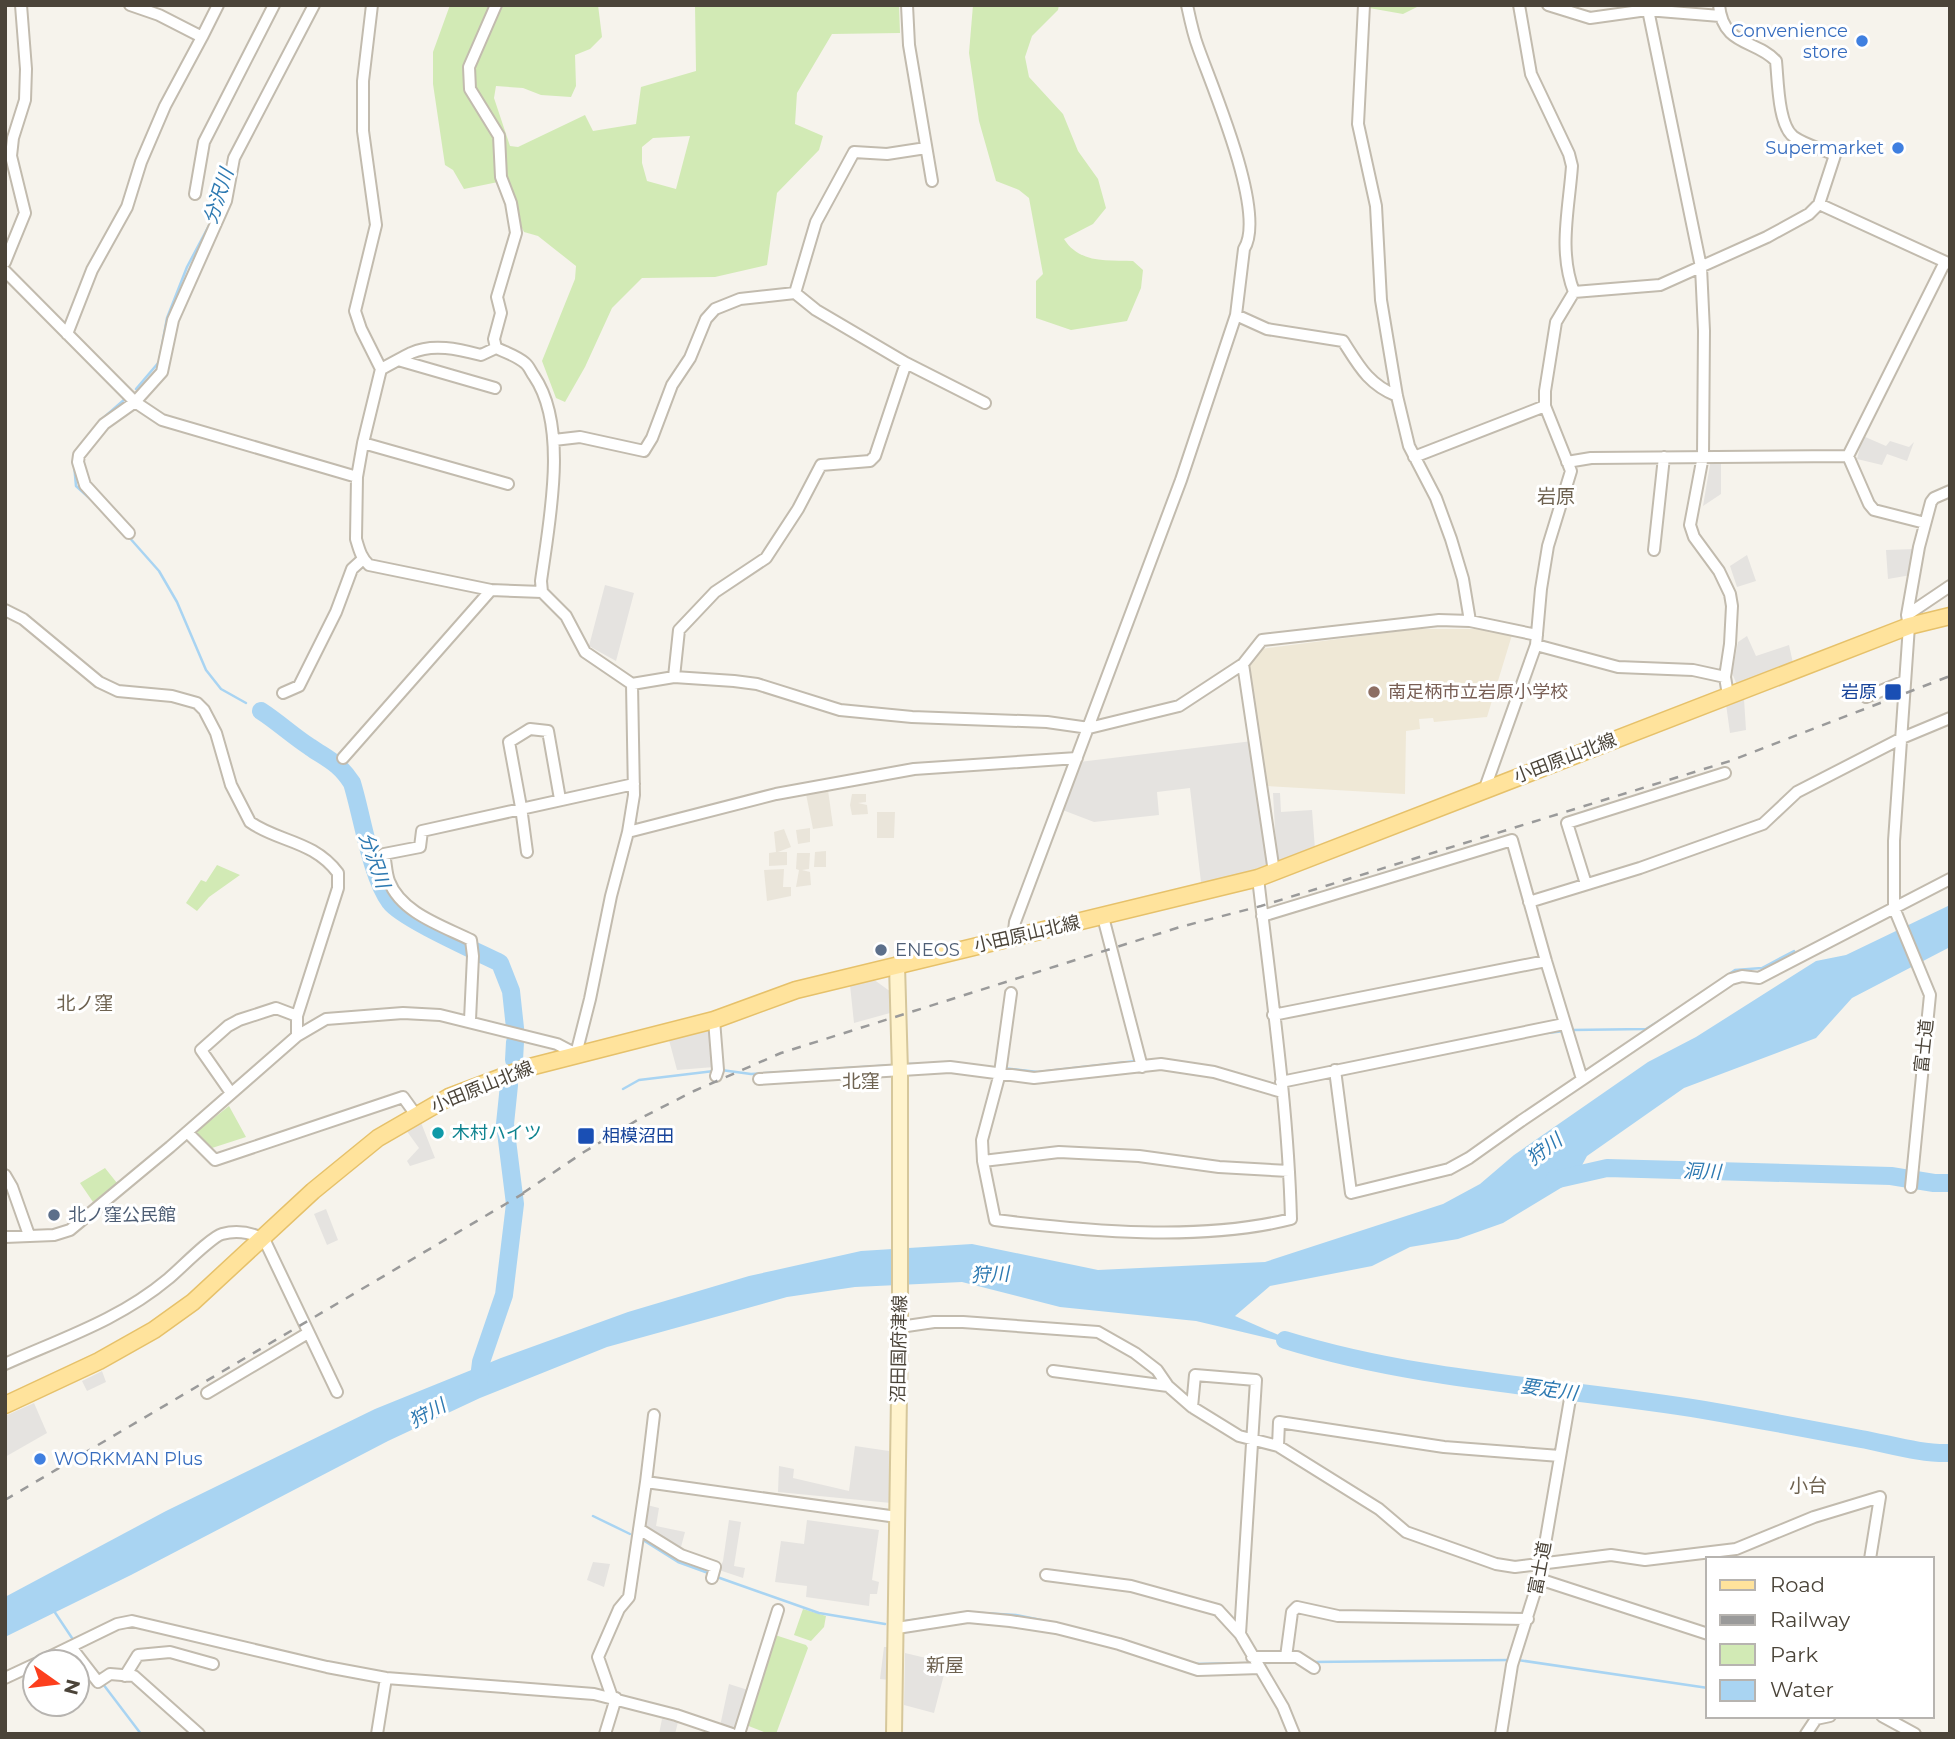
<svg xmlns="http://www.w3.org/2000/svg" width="1955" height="1739" viewBox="0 0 1955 1739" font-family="Montserrat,'Noto Sans JP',sans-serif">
	<rect width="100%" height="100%" fill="#f6f3ec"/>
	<path fill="#eae5da" d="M828,790l5,36 -20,3 -7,-35z
		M852,794h14v8l-8,1 9,2 1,9 -16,1 -2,-10z
		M877,812h18l-1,26h-17z
		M810,828v14l-12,2 -2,-14z
		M784,829l7,18 -13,5h9v13l-18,1v-13l7,-1 -2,-20z
		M826,851v16h-12l1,-15z
		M797,853h13l-1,16 -7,1 8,2 1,13 -15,2 3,-17 -3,-1z
		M784,869l-1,18h8v9l-24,5 -3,-31z"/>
	<path fill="#efe8d6" d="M1416,629h65l31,6 -25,82 -53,5 -1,-4 -14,1 1,10 -14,2 -1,63 -138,-8 -18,-119 12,-18z"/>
	<path fill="#d2eab5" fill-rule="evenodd" d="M450,5h148l4,32 -12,12 -15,6 1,31 -5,11 -30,-2 -18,-7 -27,-2 -2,12 16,48 8,1 67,-32 8,16 43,-7 5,-37 55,-16 -1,-66h204l1,28 -68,1 -35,59 -2,31 28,12 -4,14 -42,43 -10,72 -52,12 -73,1 -30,30 -27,59 -20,35 -9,-4 -14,-37 33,-82 1,-13 -38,-30 -14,-4 -26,-50 -34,7 -11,-19 -8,-5 -12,-81v-32zM690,136l-14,53 -29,-8 -5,-18v-16l11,-9z
		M973,5h86l-1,5 -26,26 -7,21 4,20 34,37 15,37 20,28 8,29 -13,16 -29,15c16,25 43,21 69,22l10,9 -2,18 -14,33 -56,9 -35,-12v-37l7,-7 -14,-76 -10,-8 -23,-9 -17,-60 -10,-68z
		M1352,5h69l-18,9z
		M217,865l23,10 -31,22 -12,14 -11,-8 15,-23 5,2z
		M229,1106l17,31 -34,11 -16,-16z
		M105,1168l12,15 -24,19 -13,-19z
		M803,1609l23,7 -2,11 -13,14 -17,-6z
		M775,1635l31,10 2,3 -32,86h-7l-23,-9z"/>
	<path fill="#e5e3e0" d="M1863,436l23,10 4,-5 19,6 5,-5 -7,19 -20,-7 -5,11 -25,-6z
		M1711,459h10v35l-18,12z
		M1915,549l-4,26 -23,4 -2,-29z
		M1747,555l9,26 -19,6 -7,-21z
		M605,585l29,8 -18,68 -27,-15z
		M1747,636l9,20 33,-11 4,18 -56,22 -5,-12 6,-31z
		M1744,699l2,31 -16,3 -4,-29z
		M1261,740l15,134 -75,8 -11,-94 -33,4 2,23 -65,7 -34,-13 19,-47z
		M1273,793h7l1,19 31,-2 3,39 -38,16z
		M873,979l18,13 -1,21 -36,10 -4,-38z
		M709,1028l5,39 -37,3 -8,-30z
		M420,1120l15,38 -25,8 -3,-5 12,-13 -13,-18z
		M326,1209l12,31 -11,5 -13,-31z
		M102,1371l4,11 -19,9 -5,-10z
		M34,1403l13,30 -42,24v-41z
		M855,1446l34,5 2,52 -113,-11 1,-26 15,3 -1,9 56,13z
		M647,1505l12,3 -3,18 29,6 -4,15 -38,-21z
		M729,1520l12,2 -7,44 11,2 -2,10 -24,-8 4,-9z
		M807,1520l72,10 -7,50 7,2 -2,12h-7l-1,12 -63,-9 1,-11 -32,-4 6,-41 23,3z
		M593,1562l17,2 -6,23 -17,-7z
		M884,1647h5l1,33 -10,-1z
		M905,1653l42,10 -13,50 -30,-8z
		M729,1684l19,6 -12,41 -16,-5z
		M662,1719l16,3 -3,12h-16z"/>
	<path fill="#a9d4f2" d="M1950,905v42l-98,51 -36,40 -132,50 -97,68 -13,24 -71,43 -45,16 -48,8 -38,19 -102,20 -35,30 71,31 -110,-26 -136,-14 -98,-25 -107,5 -68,10 -180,50 -127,51 -92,43 -257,134 -126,62v-40l161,-86 209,-102 126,-51 127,-46 121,-36 112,-25 111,-7 126,26 167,-8 178,-58 37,-20 34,-29 134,-93 48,-25 120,-76 30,-6z"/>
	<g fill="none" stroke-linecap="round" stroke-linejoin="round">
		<path stroke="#a9d4f2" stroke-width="2.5" d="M218,205l4,-23 5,-14
			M136,389l23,-27 8,-44 20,-51 26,-49
			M101,420l24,-21
			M83,442l14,-17
			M74,464l2,22 20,18
			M128,536l31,35 18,31 29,68 15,19 25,14
			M1709,988l26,-18 27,-2 32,-17
			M1571,1030l75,-1 26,-16
			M1547,1033l18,-2
			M1167,1060l14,2
			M905,1064h15
			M1003,1068l35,4 98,-11
			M721,1070l30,4 144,-9
			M623,1089l16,-9 75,-9
			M593,1516l37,18
			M643,1540l35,22 33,12
			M717,1577l102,36 66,11
			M54,1611l20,30
			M982,1613l34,2 25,5
			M906,1621l55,-8
			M1085,1630l24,6
			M1518,1660l190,28
			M1311,1662l200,-2
			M1262,1663l36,-1
			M1192,1664l60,-1
			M103,1684l38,50"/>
		<path stroke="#a9d4f2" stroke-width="18" d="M261,711c17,11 32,25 49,36 19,13 29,16 42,36 10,32 19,94 38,119 11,16 88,50 110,61l11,28 4,37
			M514,1060l1,-18
			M1554,1180l53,-12 284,8 43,7h16
			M1285,1340c136,42 279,47 419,70 52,9 105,19 157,29 28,5 59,15 89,14
			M478,1386l3,-24 23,-67 11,-91 -10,-80 4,-39"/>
		<g stroke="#c2bbae" stroke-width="14">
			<path id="minor" d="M372,5l-9,76v50l13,94 -21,86 6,18 20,40 -18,74 -6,34 -1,62c3,10 5,19 13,26l122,25 51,2
				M496,5l-27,62 1,22 29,47 2,41 10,26 5,30 -19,64 4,16 -7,26 2,9
				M907,5l2,40 23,136
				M1364,5l-6,119 18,82 5,94 16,96 12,50 27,52 15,41 12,40 7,42
				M1548,5l42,13 57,-8 73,6
				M1647,5l54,262 3,64 -1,125 -13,69 4,12 25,34 11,23 2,12 -2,38 -5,33 3,18
				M202,37l16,-32
				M195,194l9,-52 70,-137
				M1819,204l131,60
				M5,262l20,-49 -14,-57 2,-18 12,-38 1,-31 -5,-64
				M5,271l130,131 27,18 195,57
				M1574,292l86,-7 107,-48 42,-23 10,-10 16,-49c-13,-6 -30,-10 -41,-18 -16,-11 -16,-57 -18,-76 -20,-22 -53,-14 -57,-56
				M795,293l21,-71 38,-70 33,2 39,-6
				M1236,315l31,14 76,12c16,25 25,43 54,55
				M67,334l25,-64 35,-63 14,-45 24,-56 37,-69 -43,-22 -29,-10
				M496,348c9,4 21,8 29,15 4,3 6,9 9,13 35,51 15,146 7,205l1,11 24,24 19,36 47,32 42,-7 60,4 23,3 83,26 72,7 135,5 42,6 90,-22 64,-42 19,-24 177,-20 31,1 67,14
				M398,360l97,28
				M906,363l79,40
				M381,369c10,-5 20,-11 30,-16 22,-10 47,-4 70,2l15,-7
				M554,440l26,-3 64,14 8,-13 20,-53 18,-27 16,-39 9,-10 25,-10 55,-6 21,17 90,53 -31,93 -5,5 -49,4 -23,44 -32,49 -51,34 -36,38 -5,47
				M363,443l145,41
				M1414,457l131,-51
				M1567,462l24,-4 257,-2
				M1925,523l-51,-13 -5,-6 -21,-48 97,-194
				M129,533l-44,-48 -7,-23 1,-7 25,-31 31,-22 27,-30 11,-52 53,-119 8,-43 80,-153
				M1654,550l10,-93
				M5,610l18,9 76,63 19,9 54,5 25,7 7,7 12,23 15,52 19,37c28,20 63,18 88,51v15l-41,128v20
				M1907,615l43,-29
				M1536,645l82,22 75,3 32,7
				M1243,664l31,208
				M283,693l16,-7 37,-74 16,-43 11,-10
				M1866,697l39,-16
				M343,758l148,-168
				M1485,788l51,-143 5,-56 7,-43 23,-75 -26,-65v-15l11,-69 18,-30c-16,-41 -5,-83 -2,-126l-3,-12 -38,-80 -12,-69
				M628,832l148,-38 138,-25 163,-11
				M527,852l-6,-45 -12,-65 21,-13 18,2 12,68
				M1258,878c13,113 30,227 33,341 -91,23 -204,12 -296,1l-12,-59 76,-9 80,4 80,11 70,4
				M1586,884l-19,-61 158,-50
				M1529,902l111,-34 123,-44 34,-32 105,-54 48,-20
				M1262,916l250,-76 34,121 36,118
				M1103,917l39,150
				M1013,939l2,-17 166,-442 55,-165 8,-66c23,-36 -32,-162 -46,-202 -5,-13 -8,-28 -11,-42
				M1273,1015l273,-54
				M470,1020l3,-64 -2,-16c-28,-14 -70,-27 -82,-59 -3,-8 -3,-18 -5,-27l36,-7 2,-16 212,-47
				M714,1020l4,50 -2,6
				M1335,1070l16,123 98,-24 20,-11 52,-37 210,-142 11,-3 17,2 191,-99
				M759,1079l191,-12 84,11 127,-14 53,8 68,20
				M1281,1082l283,-58
				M231,1093l-30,-43 27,-24 11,-6 37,-12 21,8
				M187,1132l28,28 188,-63 13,18
				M983,1161l-1,-21 18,-67 11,-80
				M5,1175l7,12 17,48
				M1911,1187l19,-192 -36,-87v-67l15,-215 -2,-11 12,-68 12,-45 3,-4 16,-7
				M5,1237l49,-2 16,-5 100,-83 127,-111 29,-17 77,-6 37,2 117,29 19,10 14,-55 21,-103 17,-64 6,-37 -2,-111
				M900,1327l34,-5h29l135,10 37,21 22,17 11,16 24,21 47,29 39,10 101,63 27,23 90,32 19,3 96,-12 34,5 91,-11 78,-32 66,-20 -10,62
				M5,1364c58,-26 114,-44 163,-85 11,-9 43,-42 54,-45 15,-4 28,-2 42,5l73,153
				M1053,1371l115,15
				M207,1393l101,-60
				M1192,1407l3,-32 61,5 -16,254
				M1278,1446l1,-24 165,25 116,9
				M646,1482l251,35
				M639,1529l42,26 34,12 -3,11
				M1046,1575l85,11 87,24 22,24 43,73 11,27
				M1539,1579l169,55
				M897,1628l71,-11 42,4 46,7 63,16 79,26 62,-2
				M71,1647l27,35 12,-8 24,2 65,58
				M1252,1657h45l17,11
				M1286,1657l6,-45 5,-5 41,9 190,3
				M39,1662l78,-38 15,-3 195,46 59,11 208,16 82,21 56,19
				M125,1676l13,-21 32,-3 43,12
				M5,1678l30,-14
				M612,1697l-14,-40 21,-48 10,-12 17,-115 8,-67
				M1882,1716l33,18
				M377,1734l9,-56
				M605,1734l11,-36
				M739,1734l39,-124
				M1501,1734l11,-69 27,-86 31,-180
				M1806,1734l10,-15 14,-3"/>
		</g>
		<g stroke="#d6c79b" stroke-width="18">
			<path id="secondary" d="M894,1734l6,-407v-255l-3,-107"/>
		</g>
		<g stroke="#e6c16a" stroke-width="19">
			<path id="primary" d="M5,1405l94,-44 55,-31 39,-28 120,-111 65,-53 71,-41 77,-29 188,-48 82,-30 462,-112 651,-252 41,-10"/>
		</g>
		<use href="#minor" stroke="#fff" stroke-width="10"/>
		<use href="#secondary" stroke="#fff3cd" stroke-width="14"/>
		<use href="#primary" stroke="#ffe39c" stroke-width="16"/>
		<path stroke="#9a9a9a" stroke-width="2.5" stroke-dasharray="9 9" stroke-linecap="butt" d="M523,1193l61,-41 55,-33 55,-28 87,-38 399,-126 81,-21 469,-145 220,-85
			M5,1500l526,-311"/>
	</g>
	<g fill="#3f7fe0" stroke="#fff" stroke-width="2.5">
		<circle cx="1862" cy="41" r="7"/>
		<circle cx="1898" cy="148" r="7"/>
		<circle cx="40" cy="1459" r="7"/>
	</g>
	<circle fill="#8d6e63" stroke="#fff" stroke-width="2.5" cx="1374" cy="692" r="7"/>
	<g fill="#1a4fb4" stroke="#fff" stroke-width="2.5">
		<rect x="1884" y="683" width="18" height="18" rx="3.5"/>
		<rect x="577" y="1127" width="18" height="18" rx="3.5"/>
	</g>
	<g fill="#5c6f8a" stroke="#fff" stroke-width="2.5">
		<circle cx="881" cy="950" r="7"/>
		<circle cx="54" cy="1215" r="7"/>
	</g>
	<circle fill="#0f9aa8" stroke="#fff" stroke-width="2.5" cx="438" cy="1133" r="7"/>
	<g text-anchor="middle" stroke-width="6" stroke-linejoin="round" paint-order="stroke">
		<g font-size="18" fill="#366cbe" stroke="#fff" text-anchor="end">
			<text x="1848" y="37">Convenience<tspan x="1848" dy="21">store</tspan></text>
			<text x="1884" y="154">Supermarket</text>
			<text x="54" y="1465" text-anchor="start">WORKMAN Plus</text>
		</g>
		<g font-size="18" fill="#785e54" stroke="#fff" text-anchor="start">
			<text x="1388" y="698">南足柄市立岩原小学校</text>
		</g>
		<g font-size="18" fill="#164399" stroke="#fff" text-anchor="end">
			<text x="1877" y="698">岩原</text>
			<text x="602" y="1142" text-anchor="start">相模沼田</text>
		</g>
		<g font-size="18" fill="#4b4439" stroke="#fff">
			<text transform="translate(1565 758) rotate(-21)" y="6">小田原山北線</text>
			<text transform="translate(1027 934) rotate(-13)" y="6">小田原山北線</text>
			<text transform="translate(1924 1046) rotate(-84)" y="6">富士道</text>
			<text transform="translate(482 1087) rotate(-22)" y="6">小田原山北線</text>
			<text transform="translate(899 1349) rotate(-89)" y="6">沼田国府津線</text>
			<text transform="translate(1540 1568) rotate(-79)" y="6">富士道</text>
		</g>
		<g font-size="18" fill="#4e5e75" stroke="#fff" text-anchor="start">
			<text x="895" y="956">ENEOS</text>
			<text x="68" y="1221">北ノ窪公民館</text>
		</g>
		<g font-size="18" fill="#0d838f" stroke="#fff" text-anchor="start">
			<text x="452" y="1139">木村ハイツ</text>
		</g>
		<g font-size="19" font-style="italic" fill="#2e7ab2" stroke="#fff">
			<text transform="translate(218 196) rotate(-72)" y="7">分沢川</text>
			<text transform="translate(375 860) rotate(71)" y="7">分沢川</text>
			<text transform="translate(1544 1149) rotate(-37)" y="7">狩川</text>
			<text transform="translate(1702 1171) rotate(2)" y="7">洞川</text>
			<text transform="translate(990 1274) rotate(-2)" y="7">狩川</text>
			<text transform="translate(1549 1389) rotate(8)" y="7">要定川</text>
			<text transform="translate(427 1413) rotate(-29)" y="7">狩川</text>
		</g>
		<g font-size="19" fill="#6e6250" stroke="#fff">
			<text x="1556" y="503">岩原</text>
			<text x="85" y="1010">北ノ窪</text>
			<text x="861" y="1088">北窪</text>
			<text x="1808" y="1492">小台</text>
			<text x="945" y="1672">新屋</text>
		</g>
	</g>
	<rect width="1955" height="1739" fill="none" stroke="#4b4439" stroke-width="14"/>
	<rect x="1706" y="1557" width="228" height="161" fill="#ffffff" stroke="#b7b4b0" stroke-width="2"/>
	<rect x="1720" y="1580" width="35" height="10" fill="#ffe39c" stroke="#b7b4b0" stroke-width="2"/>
	<text x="1770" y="1592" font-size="21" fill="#4b4439">Road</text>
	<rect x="1720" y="1615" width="35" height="10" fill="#9a9a9a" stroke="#b7b4b0" stroke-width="2"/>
	<text x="1770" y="1627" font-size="21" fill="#4b4439">Railway</text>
	<rect x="1720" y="1644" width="35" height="21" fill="#d2eab5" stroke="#b7b4b0" stroke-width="2"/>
	<text x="1770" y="1662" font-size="21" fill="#4b4439">Park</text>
	<rect x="1720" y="1680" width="35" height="21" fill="#a9d4f2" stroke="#b7b4b0" stroke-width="2"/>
	<text x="1770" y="1697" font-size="21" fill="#4b4439">Water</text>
	<g transform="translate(56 1683) rotate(104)"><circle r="33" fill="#ffffff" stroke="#b7b4b0" stroke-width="2"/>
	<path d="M0-5L12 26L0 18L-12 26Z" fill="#fc3f1d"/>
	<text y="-10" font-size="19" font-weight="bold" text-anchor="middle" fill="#4b4439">N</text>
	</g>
</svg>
